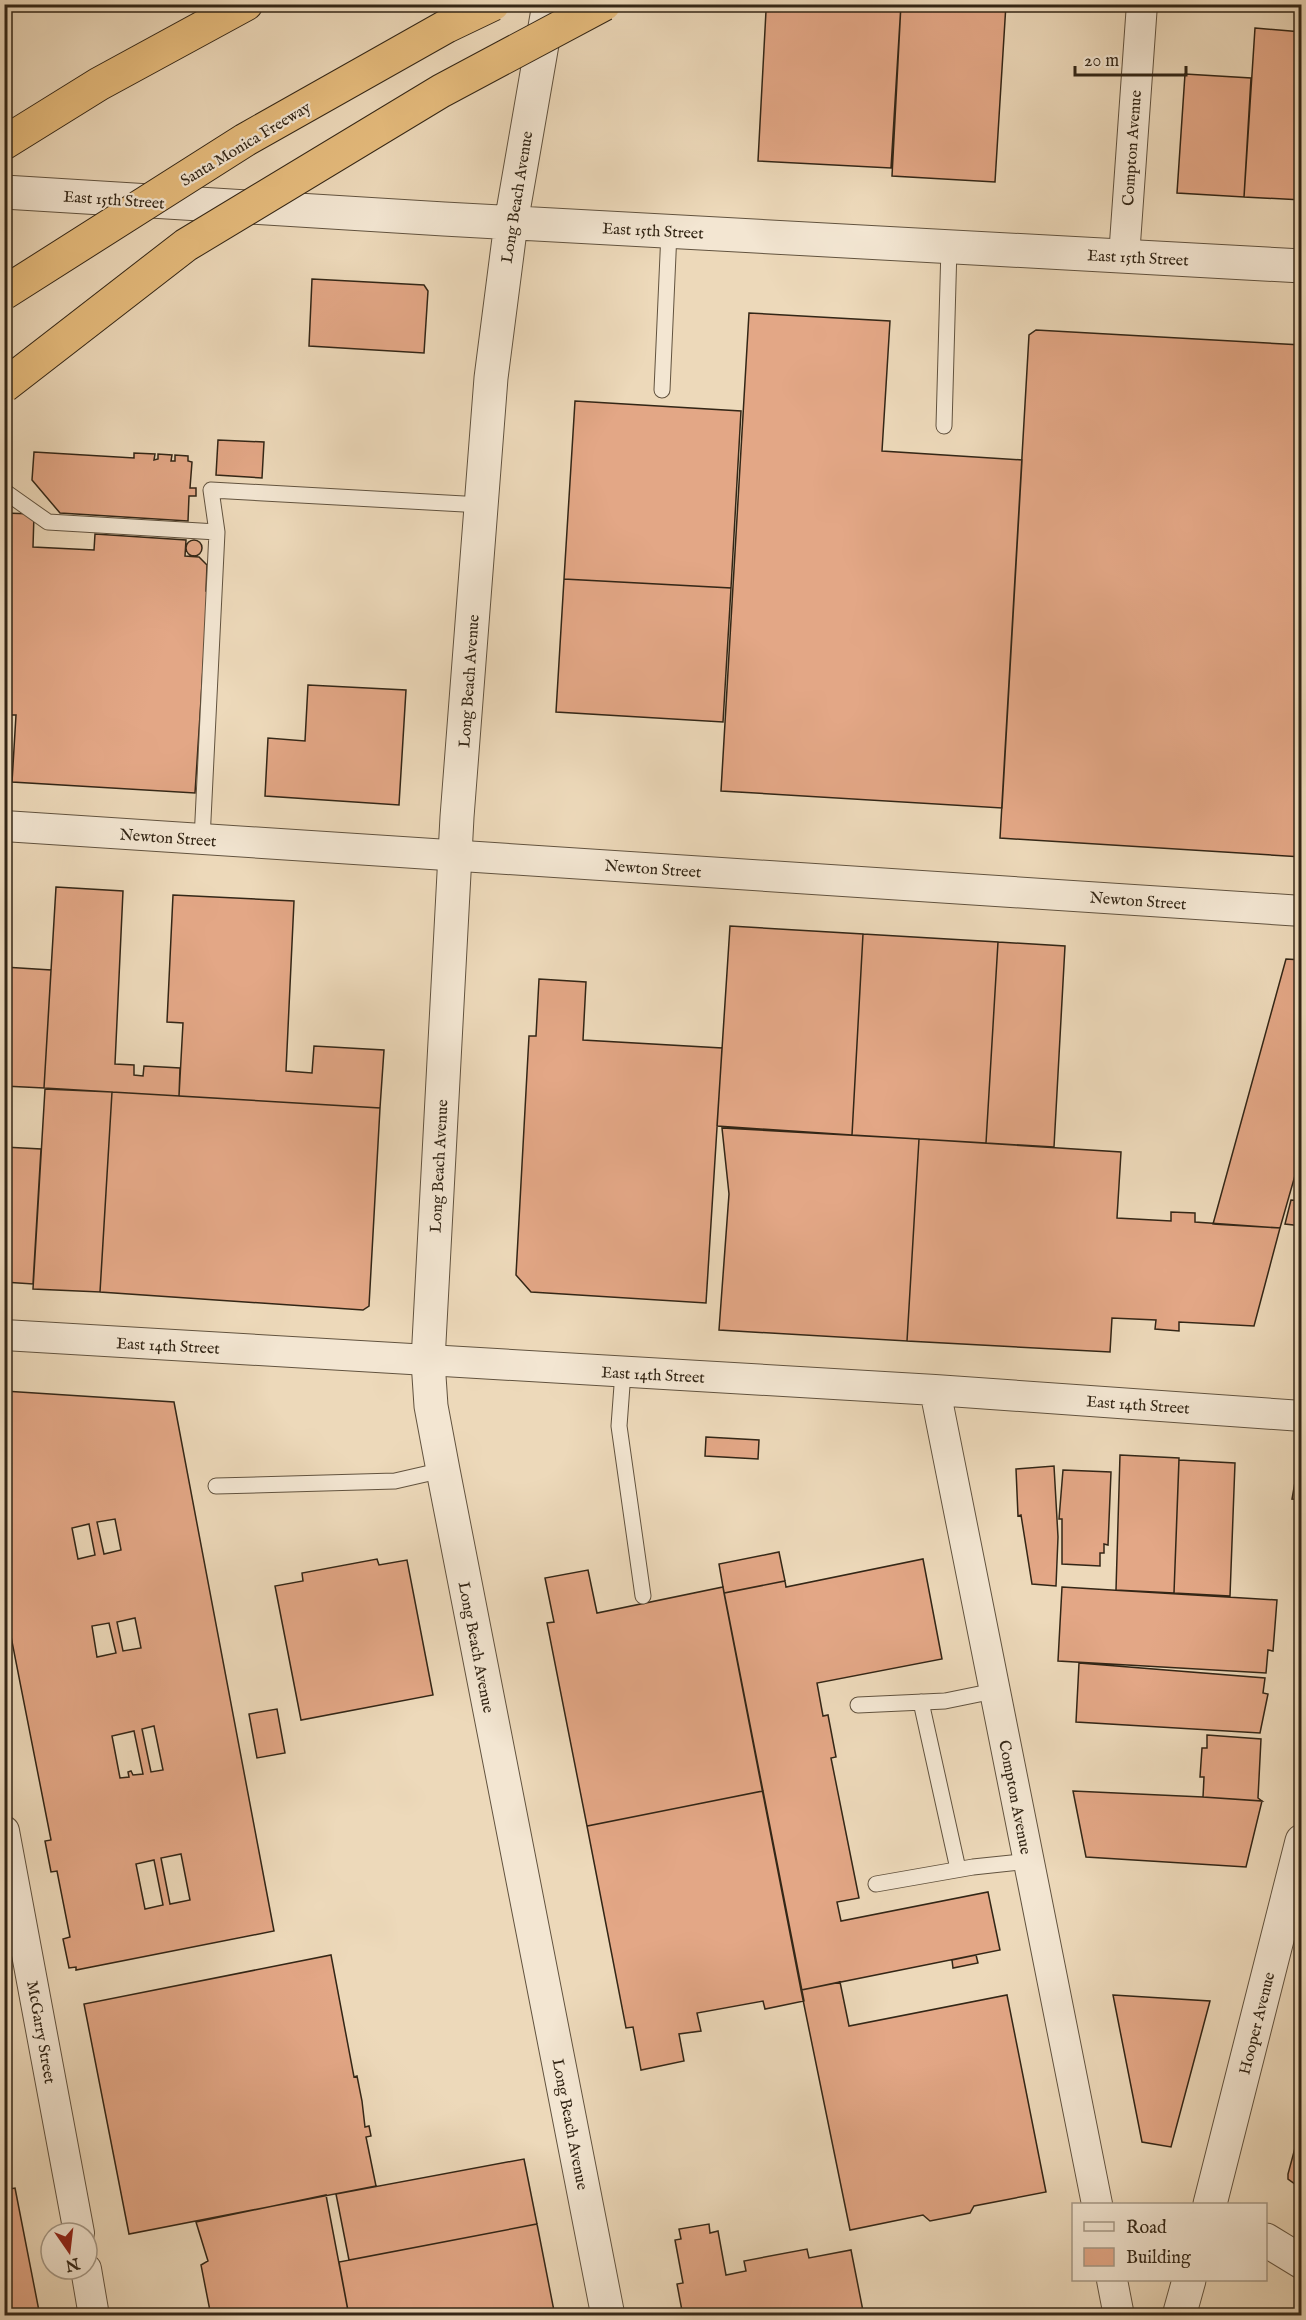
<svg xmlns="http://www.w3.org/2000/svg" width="1306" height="2320" viewBox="0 0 1306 2320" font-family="'IM FELL English',serif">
	<rect width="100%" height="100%" fill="#edd9ba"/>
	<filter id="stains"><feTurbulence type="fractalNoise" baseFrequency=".00333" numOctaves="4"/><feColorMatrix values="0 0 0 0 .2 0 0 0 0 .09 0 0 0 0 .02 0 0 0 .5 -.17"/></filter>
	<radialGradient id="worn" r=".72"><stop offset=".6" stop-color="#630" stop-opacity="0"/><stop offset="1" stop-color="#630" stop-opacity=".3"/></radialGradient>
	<path fill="#e3a786" stroke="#332616" stroke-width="1.5" fill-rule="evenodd" d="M777,4h124l-10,164 -133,-7 8,-150z
		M901,4h105l-11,178 -103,-6z
		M1255,28l47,4v168l-58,-3z
		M1185,74l66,4 -7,119 -67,-4z
		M312,279l112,6 4,6 -4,62 -115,-7z
		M749,313l141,8 -8,130 140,9 -20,348 -281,-17z
		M1036,330l266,15v512l-302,-19 29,-503z
		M575,401l166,10 -10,177 -167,-9z
		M218,440l46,2 -2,36 -46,-3z
		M34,452l100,6v-5l21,1 -1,6 4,-1v-5l14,1 -1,6h4v-6l13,1v5l4,1 -2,26h6v8h-7l-1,25 -128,-8 -28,-33z
		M4,513l30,1 -1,33 61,3 1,-16 91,6 -1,16 14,1 8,8 -1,26h2l-13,202 -183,-11 4,-67h-12z
		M186 548a8 8 0 1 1 16 0a8 8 0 1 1-16 0Z
		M564,579l167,9 -8,134 -167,-10z
		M308,685l98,5 -7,115 -134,-9 3,-58 37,3z
		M56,887l67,4 -8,173 19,1v10l9,1 1,-10 36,2 -1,28 -135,-8z
		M173,895l121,6 -8,170 26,2 2,-27 70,4 -4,58 -201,-12 4,-73 -16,-1z
		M730,926l133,8 -11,201 -135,-9z
		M863,934l135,8 -12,201 -134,-8z
		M998,942l67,4 -11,201 -68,-4z
		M1286,959l16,1v191l-22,77 -67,-4z
		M4,967l47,3 -7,118 -40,-2z
		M539,979l47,3 -3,58 139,8 -16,255 -175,-11 -15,-17 13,-239h7z
		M45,1089l67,3 -12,200 -67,-3z
		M112,1092l268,16 -11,198 -6,4 -263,-18z
		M722,1128l197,11 -12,202 -188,-11 10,-136z
		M919,1139l202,13 -4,66 54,3v-9l24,1v9l85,6 -26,98 -75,-4v9l-24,-2 1,-9 -44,-2 -2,34 -203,-11z
		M4,1147l37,2 -8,135 -29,-2z
		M1291,1200l11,1v25l-17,-2z
		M4,1391l170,11 100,529 -198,39v-3l-7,1 -6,-29 7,-2 -13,-66 -6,1 -6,-31 6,-1 -47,-239zM115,1519l6,31 -17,4 -7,-32zM89,1524l6,31 -17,4 -6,-31zM135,1618l6,30 -18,3 -6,-29zM109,1623l7,30 -19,4 -5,-31zM154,1726l9,44 -12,2 -9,-43zM134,1731l9,43 -10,1 -2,-4 -3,1 1,5 -9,1 -8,-42zM181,1854l9,46 -20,4 -9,-46zM154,1860l9,45 -18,4 -9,-45z
		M706,1437l53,3 -1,19 -53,-3z
		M1120,1455l59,3 -5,135 -58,-3z
		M1179,1460l56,3 -5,133 -56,-3z
		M1054,1466l4,71 -2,49 -24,-2 -11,-69 -3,1 -2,-47z
		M1063,1470l48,2 -3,73 -4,-1v9h-4v13l-38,-2v-45h-3z
		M1295,1482l7,1v17l-10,-1z
		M779,1552l6,29 -61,12 -5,-29z
		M377,1559l2,6 28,-5 26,135 -132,25 -26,-134 28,-5 -1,-8z
		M923,1559l19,100 -125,24 6,33 5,-1 8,42 -5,1 28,140 -22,4 4,19 147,-29 12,58 -199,40 -77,-397 61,-12 1,6z
		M588,1570l9,43 126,-26 40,204 -176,35 -40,-203 7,-1 -9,-44z
		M1062,1587l215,13 -4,51 -5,-1 -2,23 -208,-12z
		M1079,1663l186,15 -2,15 5,1 -8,39 -184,-11z
		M277,1709l8,44 -28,5 -8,-44z
		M1207,1735l54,4 -3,59 4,3 -59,-4 1,-20h-4l2,-29h5z
		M763,1791l41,210 -39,8 -2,-8 -66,12 4,18 -22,3 5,27 -43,9 -8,-43 -7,1 -39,-202z
		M1073,1791l130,6 59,4 -16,66 -160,-10z
		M331,1955l23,122 3,-1 5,25 3,26 4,-1 2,10 -5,1 10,49 -247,48 -45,-230z
		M976,1955l2,8 -25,5 -1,-8z
		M840,1982l9,44 158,-31 39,197 -72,14 -4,7 -40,8 -7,-6 -73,15 -49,-240z
		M1113,1995l97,6 -39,146 -29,-5z
		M1302,2122v67l-14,-10v-5z
		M524,2159l13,65 -188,36 -13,-66z
		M15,2188l25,128h-36v-126z
		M326,2195l23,121h-138l-10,-51 7,-4 -12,-39z
		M537,2224l18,92h-206l-10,-54z
		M709,2224l1,9 8,-2 8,44 20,-4 -2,-10 63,-12 2,9 42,-8 13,66h-181l-6,-32 6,-1 -8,-43 6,-1 -2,-10z"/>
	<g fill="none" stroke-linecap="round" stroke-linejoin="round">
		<g stroke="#62533f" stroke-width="17">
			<path id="service" d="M662,390l7,-158
				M944,426l5,-179
				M4,491l44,31 169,10
				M202,840l15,-308 -6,-42 271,15
				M623,1372l-4,54 24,170
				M216,1486l179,-5 48,-11
				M921,1702l37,167
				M858,1705l87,-4 49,-10
				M876,1884l97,-17 56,-6"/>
		</g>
		<g stroke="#62533f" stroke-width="32">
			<path id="minor" d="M1124,257l18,-253
				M4,826l1298,85
				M4,1335l931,55 367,26
				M935,1390l162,814
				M4,1831l75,402
				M86,2269l8,47
				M1112,2280l7,36"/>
		</g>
		<g stroke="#62533f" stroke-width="35">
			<path id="tertiary" d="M549,4l-38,219 -20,155 -34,439 -29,544 3,45 12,64 165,846
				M4,192l440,27 858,47
				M1210,2204l92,-363
				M1266,2240l36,22
				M1179,2316l10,-36"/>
		</g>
		<g stroke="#332616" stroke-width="35">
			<path id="motorway" d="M4,143l95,-59 147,-80"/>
		</g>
		<use href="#service" stroke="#f3e6d2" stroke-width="15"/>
		<use href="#minor" stroke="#f3e6d2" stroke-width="30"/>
		<use href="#tertiary" stroke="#f3e6d2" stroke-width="33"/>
		<use href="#motorway" stroke="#e6bc7d" stroke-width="33"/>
		<g stroke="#332616" stroke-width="35" stroke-linecap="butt">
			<path id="motorway-bridge" d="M4,293l241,-153 202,-114 46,-22
				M4,386l182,-141 255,-154 163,-87"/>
		</g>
		<use href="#motorway-bridge" stroke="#e6bc7d" stroke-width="33"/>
	</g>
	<g text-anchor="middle" stroke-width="4.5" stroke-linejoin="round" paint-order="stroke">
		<g font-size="16" fill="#332616" stroke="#f3e6d2">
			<text transform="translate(245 143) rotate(-31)" y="6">Santa Monica Freeway</text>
			<text transform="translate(1131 148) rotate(-86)" y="6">Compton Avenue</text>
			<text transform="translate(516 197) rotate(-81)" y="6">Long Beach Avenue</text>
			<text transform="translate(114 199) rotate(4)" y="6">East 15th Street</text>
			<text transform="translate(653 230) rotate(3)" y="6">East 15th Street</text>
			<text transform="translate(1138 257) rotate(3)" y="6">East 15th Street</text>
			<text transform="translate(468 681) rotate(-86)" y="6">Long Beach Avenue</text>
			<text transform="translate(168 837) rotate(4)" y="6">Newton Street</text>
			<text transform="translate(653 868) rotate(4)" y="6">Newton Street</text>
			<text transform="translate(1138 900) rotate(4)" y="6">Newton Street</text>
			<text transform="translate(438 1166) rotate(-87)" y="6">Long Beach Avenue</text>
			<text transform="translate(168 1345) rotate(3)" y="6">East 14th Street</text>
			<text transform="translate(653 1374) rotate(3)" y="6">East 14th Street</text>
			<text transform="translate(1138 1404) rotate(4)" y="6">East 14th Street</text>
			<text transform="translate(477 1647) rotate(79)" y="6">Long Beach Avenue</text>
			<text transform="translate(1016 1797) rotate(79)" y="6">Compton Avenue</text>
			<text transform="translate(1256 2023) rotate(-76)" y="6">Hooper Avenue</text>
			<text transform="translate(42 2032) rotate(80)" y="6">McGarry Street</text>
			<text transform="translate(571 2124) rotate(79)" y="6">Long Beach Avenue</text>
		</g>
	</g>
	<rect width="1306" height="2320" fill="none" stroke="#edd9ba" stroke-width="24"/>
	<rect x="6" y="6" width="1294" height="2308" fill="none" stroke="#332616" stroke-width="3"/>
	<rect x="12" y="12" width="1282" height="2296" fill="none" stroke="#332616" stroke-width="1.5"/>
	<rect x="1072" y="2203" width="195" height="78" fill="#f3e6d2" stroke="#a69987" stroke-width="1.5"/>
	<rect x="1084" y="2222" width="30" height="9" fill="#f3e6d2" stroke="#a69987" stroke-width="1.5"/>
	<text x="1126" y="2233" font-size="18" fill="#332616">Road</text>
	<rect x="1084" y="2248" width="30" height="18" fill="#e3a786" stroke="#a69987" stroke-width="1.5"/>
	<text x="1126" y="2263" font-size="18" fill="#332616">Building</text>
	<g transform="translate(69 2251) rotate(166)"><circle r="28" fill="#f3e6d2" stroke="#a69987" stroke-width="1.5"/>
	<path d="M0-4.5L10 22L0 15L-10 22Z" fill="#8f2418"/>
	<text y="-9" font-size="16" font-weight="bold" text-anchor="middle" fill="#332616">N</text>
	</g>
	<path d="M1075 66v9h111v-9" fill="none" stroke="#332616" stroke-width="3"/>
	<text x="1084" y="66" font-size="18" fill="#332616" stroke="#f3e6d2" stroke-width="4.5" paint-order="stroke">20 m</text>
	<rect width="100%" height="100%" filter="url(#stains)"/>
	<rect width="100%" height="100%" fill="url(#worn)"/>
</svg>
